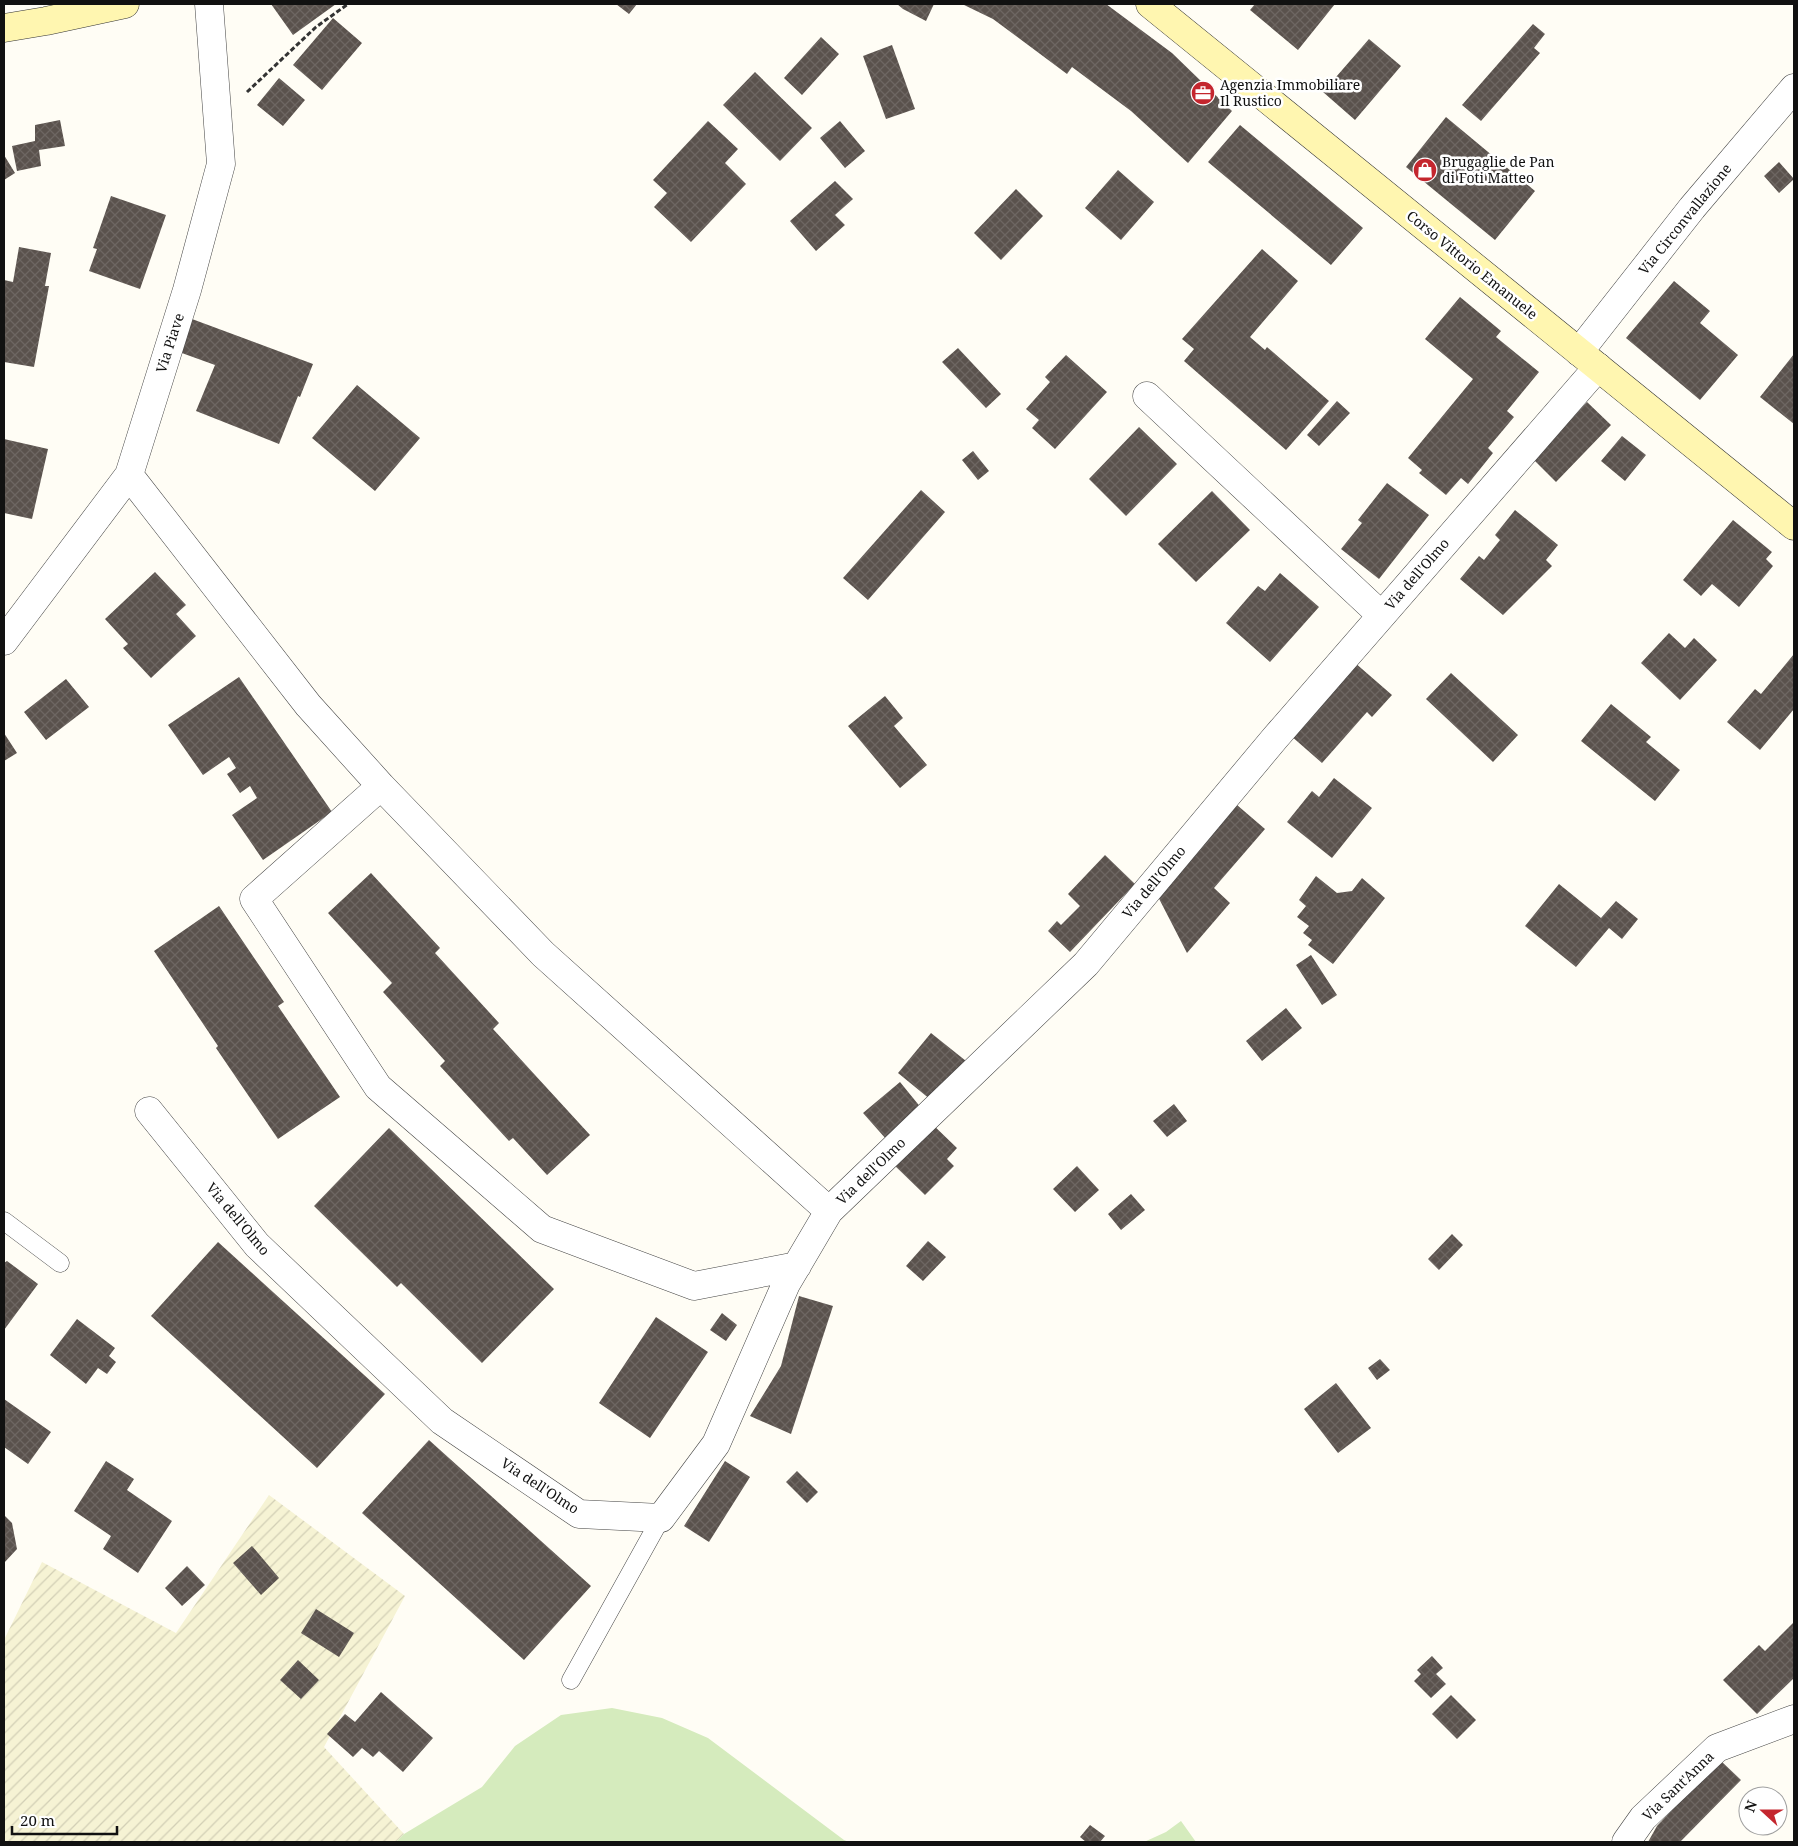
<svg xmlns="http://www.w3.org/2000/svg" width="1798" height="1846" viewBox="0 0 1798 1846" font-family="'Noto Serif',serif">
	<defs>
		<pattern id="farmland-furrows" width="10" height="10" patternUnits="userSpaceOnUse" patternTransform="scale(1.25)"><rect width="10" height="10" fill="#f6f3d4"/><path d="M-1 1l2-2M0 10L10 0M9 11l2-2" fill="none" stroke="#d2cfb5"/></pattern>
		<pattern id="building-cross-hatch" width="8" height="8" patternUnits="userSpaceOnUse" patternTransform="scale(1.25)"><rect width="8" height="8" fill="#5a524d"/><path d="M0 0l8 8M0 8l8-8" fill="none" stroke="#6d6662"/></pattern>
	</defs>
	<rect width="100%" height="100%" fill="#fffdf5"/>
	<path fill="url(#farmland-furrows)" d="M269,1495l136,101 -81,151 80,87 -8,8h-392v-202l38,-78 134,71z"/>
	<path fill="#d5ebbd" d="M612,1708l50,10 46,20 136,102 5,2h-453l8,-8 78,-47 33,-41 46,-31z
		M1181,1821l15,21h-52l22,-10z"/>
	<path fill="url(#building-cross-hatch)" d="M271,4h65l-43,31z
		M616,4h21l-8,10z
		M897,4h37l-8,17 -23,-12z
		M962,4h144l66,49 60,58 -44,52 -57,-52 -59,-44 -5,7 -74,-55z
		M1255,4h80l-37,46 -48,-40z
		M333,18l29,25 -40,47 -29,-25z
		M1533,24l12,10 -11,14 6,5 -59,68 -19,-16z
		M821,37l18,17 -37,41 -18,-17z
		M1369,39l32,27 -46,54 -32,-28z
		M892,45l23,64 -29,10 -23,-63z
		M755,72l57,56 -32,33 -57,-56z
		M279,78l26,22 -22,26 -26,-21z
		M1446,117l89,74 -40,49 -89,-73z
		M60,120l5,26 -26,4 2,16 -24,5 -5,-25 23,-5v-16z
		M708,121l30,28 -13,14 21,21 -55,58 -37,-35 13,-14 -14,-13z
		M840,121l25,30 -20,17 -25,-30z
		M1240,125l123,103 -32,37 -123,-103z
		M4,155l11,18 -11,7z
		M1779,162l15,17 -15,14 -15,-17z
		M1118,170l36,32 -33,38 -36,-32z
		M835,181l18,18 -18,16 10,10 -29,26 -26,-30z
		M1016,189l27,27 -42,44 -27,-27z
		M111,196l55,19 -26,74 -51,-18 8,-22 -4,-1z
		M19,247l32,6 -6,33h4l-15,81 -30,-5v-82l9,2z
		M1262,249l36,32 -48,56 15,13 2,-3 62,54 -43,49 -102,-89 10,-12 -12,-10z
		M1674,281l36,30 -10,12 38,32 -38,45 -74,-62z
		M1460,297l41,34 -5,6 43,35 -32,39 7,6 -26,31 5,5 -25,31 -7,-6 -15,17 -27,-22 3,-3 -14,-12 65,-79 -48,-40z
		M192,319l121,45 -13,33 -2,-1 -19,48 -83,-33 19,-46 -36,-13z
		M958,348l43,46 -15,14 -44,-46z
		M1794,354v70l-34,-27z
		M1066,355l41,37 -52,57 -23,-21 7,-8 -13,-11 24,-27 -5,-5z
		M357,385l63,53 -45,53 -63,-53z
		M1337,401l13,12 -31,33 -12,-11z
		M1587,402l24,23 -55,57 -23,-23z
		M1139,427l38,37 -51,52 -37,-37z
		M1622,436l24,19 -21,26 -24,-20z
		M4,439l44,10 -16,70 -28,-6z
		M973,451l16,20 -11,9 -16,-20z
		M1387,483l42,32 -50,64 -38,-30 21,-26 -4,-3z
		M921,490l24,22 -77,88 -25,-22z
		M1212,491l38,39 -54,52 -38,-38z
		M1515,510l43,35 -12,15 6,6 -49,49 -43,-36 19,-23 5,4 16,-20 -5,-5z
		M1733,520l39,32 -6,7 7,7 -34,41 -27,-23 -11,12 -18,-16z
		M155,572l31,33 -10,9 20,22 -45,42 -28,-30 5,-4 -23,-25z
		M1280,573l39,34 -49,55 -44,-39 32,-37 7,5z
		M1669,633l16,15 9,-10 23,22 -37,40 -39,-37z
		M1794,654v55l-34,41 -33,-28 28,-33 6,5z
		M1354,662l38,33 -20,22 -5,-5 -45,51 -32,-28z
		M1451,673l67,62 -25,27 -67,-63z
		M239,677l93,135 -69,48 -31,-45 25,-17 -7,-12 -10,7 -13,-19 9,-6 -7,-11 -26,18 -35,-50z
		M66,679l23,28 -43,33 -22,-28z
		M885,696l18,22 -9,8 33,39 -27,23 -52,-62z
		M1611,704l40,33 -5,5 34,28 -25,31 -74,-60z
		M4,733l13,20 -13,8z
		M1334,778l38,30 -40,50 -45,-36 25,-31 7,6z
		M1230,799l35,30 -51,59 16,15 -43,50 -34,-66z
		M1105,855l30,29 -65,68 -22,-21 9,-10 4,4 19,-19 -12,-12z
		M371,873l69,75 -5,5 64,70 -6,6 97,106 -43,40 -34,-37 -4,3 -69,-75 5,-5 -62,-69 9,-9 -64,-70z
		M1316,876l21,17 15,-2 10,-13 23,20 -52,66 -25,-19 4,-5 -9,-7 6,-7 -12,-9 9,-11 -7,-6z
		M1559,884l42,34 15,-17 22,18 -16,20 -13,-11 -33,39 -51,-41z
		M219,906l65,96 -6,4 62,91 -62,42 -62,-91 2,-2 -64,-95z
		M1311,955l26,40 -15,10 -26,-40z
		M1286,1008l16,20 -40,33 -16,-20z
		M931,1033l40,32 -40,35 -33,-27z
		M900,1082l22,27 -36,30 -23,-26z
		M1174,1104l13,17 -20,16 -14,-16z
		M929,1121l28,27 -10,11 7,7 -29,29 -35,-34z
		M389,1128l165,161 -72,74 -81,-80 -4,4 -83,-81z
		M1077,1166l22,24 -24,22 -22,-23z
		M1131,1194l14,16 -24,20 -13,-16z
		M1452,1234l11,11 -24,25 -11,-11z
		M928,1241l18,16 -23,24 -17,-15z
		M218,1242l167,152 -68,74 -166,-152z
		M7,1261l31,23 -34,46v-67z
		M799,1296l34,10 -42,128 -41,-18 31,-50z
		M722,1313l15,12 -11,16 -16,-11z
		M656,1317l52,35 -58,86 -51,-35z
		M77,1319l38,29 -6,8 7,6 -9,12 -9,-6 -12,16 -36,-29z
		M1380,1359l10,11 -13,10 -9,-12z
		M1336,1383l35,45 -33,25 -34,-44z
		M4,1399l47,33 -23,32 -24,-17z
		M429,1440l162,146 -67,74 -162,-147z
		M106,1461l28,18 -7,11 45,31 -34,52 -35,-24 8,-13 -37,-25z
		M725,1461l25,16 -41,65 -25,-16z
		M797,1471l21,21 -11,11 -21,-21z
		M4,1515l8,8 5,26 -13,14z
		M252,1546l27,32 -18,17 -28,-32z
		M187,1566l18,19 -23,21 -17,-18z
		M316,1609l38,24 -15,24 -38,-24z
		M1794,1622v56l-37,36 -34,-34 36,-35 6,6z
		M1432,1656l11,12 -7,6 10,10 -15,14 -17,-17 7,-7 -4,-4z
		M298,1660l21,20 -18,19 -21,-19z
		M381,1692l52,46 -30,34 -24,-21 -6,6 -11,-9 -9,9 -26,-23 18,-20 10,8z
		M1451,1695l25,25 -19,19 -25,-25z
		M1720,1760l21,20 -61,62h-32l9,-16z
		M1090,1825l15,11 -5,6h-14l-6,-5z"/>
	<g fill="none" stroke-linecap="round" stroke-linejoin="round">
		<g stroke="#444" stroke-width="19">
			<path id="lane" d="M4,1221l56,42
				M571,1680l90,-162"/>
		</g>
		<g stroke="#444" stroke-width="29">
			<path id="street" d="M1579,352l113,-144 102,-120
				M1147,396l234,219
				M129,475l179,230 73,81 162,168 286,257
				M4,641l125,-166 58,-185 34,-126 -12,-160
				M381,786l-127,113 124,188 164,142 152,57 103,-20
				M149,1111l108,134 185,176 137,93 82,4 55,-74 70,-160 43,-73 257,-247 189,-226 323,-371
				M1626,1842l17,-24 74,-70 77,-29"/>
		</g>
		<g stroke="#333" stroke-width="29">
			<path id="secondary" d="M1150,4l644,522
				M4,28l42,-7 79,-17"/>
		</g>
		<path stroke="#333" stroke-width="3" stroke-dasharray="5 2.5" stroke-linecap="butt" d="M247,92l69,-65 32,-23"/>
		<use href="#lane" stroke="#fff" stroke-width="18"/>
		<use href="#street" stroke="#fff" stroke-width="28"/>
		<use href="#secondary" stroke="#fff6b0" stroke-width="28"/>
	</g>
	<defs>
		<g id="office-disc" transform="scale(1.25)"><circle r="9.5" fill="#c4262e" stroke="#fff"/><path d="M-6-3h4V-5.5h4V-3h4V5H-6ZM-1-4.5V-3h2v-1.5ZM-6 0V1H6V0Z" fill="#fff"/></g>
		<g id="shop-disc" transform="scale(1.25)"><circle r="9.5" fill="#c4262e" stroke="#fff"/><path d="M-5-2.5h2.3a2.7 3.5 0 0 1 5.4 0H5L5.5 6h-11ZM-1.5-2.5h3a1.5 2.3 0 0 0-3 0Z" fill="#fff"/></g>
	</defs>
	<g fill-rule="evenodd">
		<use href="#office-disc" x="1203" y="93"/>
		<use href="#shop-disc" x="1425" y="170"/>
	</g>
	<g text-anchor="middle" stroke-width="5" stroke-linejoin="round" paint-order="stroke">
		<g font-size="14" fill="#111" stroke="#fff" text-anchor="start">
			<text x="1220" y="90">Agenzia Immobiliare<tspan x="1220" dy="16">Il Rustico</tspan></text>
			<text x="1442" y="167">Brugaglie de Pan<tspan x="1442" dy="16">di Foti Matteo</tspan></text>
		</g>
		<g font-size="14" fill="#111" stroke="#fff">
			<text transform="translate(1685 219) rotate(-51)" y="5">Via Circonvallazione</text>
			<text transform="translate(1472 265) rotate(39)" y="5">Corso Vittorio Emanuele</text>
			<text transform="translate(170 343) rotate(-72)" y="5">Via Piave</text>
			<text transform="translate(1417 574) rotate(-49)" y="5">Via dell'Olmo</text>
			<text transform="translate(1154 882) rotate(-50)" y="5">Via dell'Olmo</text>
			<text transform="translate(871 1171) rotate(-44)" y="5">Via dell'Olmo</text>
			<text transform="translate(238 1219) rotate(50)" y="5">Via dell'Olmo</text>
			<text transform="translate(540 1486) rotate(33)" y="5">Via dell'Olmo</text>
			<text transform="translate(1678 1786) rotate(-44)" y="5">Via Sant'Anna</text>
		</g>
	</g>
	<rect width="1798" height="1846" fill="none" stroke="#111111" stroke-width="10"/>
	<g transform="translate(1763 1811) rotate(291)"><circle r="24" fill="#ffffff" stroke="#a0a0a0"/>
	<path d="M0-4L9 19L0 12L-9 19Z" fill="#c4262e"/>
	<text y="-8" font-size="14" font-weight="bold" text-anchor="middle" fill="#111111">N</text>
	</g>
	<path d="M12 1826v8h105v-8" fill="none" stroke="#111111" stroke-width="2.5"/>
	<text x="20" y="1826" font-size="15" fill="#111111" stroke="#ffffff" stroke-width="4" paint-order="stroke">20 m</text>
</svg>
